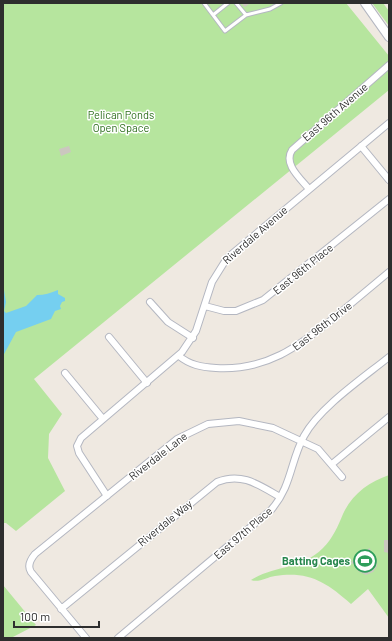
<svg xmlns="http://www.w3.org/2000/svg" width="392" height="641" viewBox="0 0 392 641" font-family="Barlow,sans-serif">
	<rect width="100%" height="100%" fill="#efe9e1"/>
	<path fill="#b6e59e" d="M3,3h343l43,53v34l-355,289 28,35 -13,20 -1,24 17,33 -49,40 -10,-8h-3z
		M372,3h11l6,8v15z
		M389,475v143l-21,-29 -17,15c-25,-22 -42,-33 -76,-28 -8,1 -16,7 -24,4 24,-15 50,-10 72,-32 10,-10 15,-22 20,-34 9,-20 26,-32 46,-39z
		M3,585l33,40 -25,13h-8z"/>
	<path fill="#75cff0" d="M3,284l3,18 -2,9 2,2 20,-7 11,-11c7,0 14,-2 21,-5v4l7,4v3l-3,1 -2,4 1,3 -6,2 -4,8 -35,13 -13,24z"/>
	<path fill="#cbc7bf" d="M241,3h7l1,1 -4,3z
		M69,146l2,6 -10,4 -2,-7z
		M384,540h5v13l-5,-1z
		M370,548l1,5 5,5 1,8 -4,6 -7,3 -8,-4 -3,-6 -4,-2 8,-10z"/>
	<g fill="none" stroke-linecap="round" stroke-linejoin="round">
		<g stroke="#b4b7c1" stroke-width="5">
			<path id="service" d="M204,3l21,28 21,-16 24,-6 11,-6
				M236,3l10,12
				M213,15l15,-12"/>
		</g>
		<g stroke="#b4b7c1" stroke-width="8">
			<path id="minor" d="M361,146l28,34
				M309,189c-9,-11 -26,-25 -17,-39l97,-85
				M150,302l18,20 25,16
				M205,306l19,5h12l27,-11 126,-101
				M109,337l38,46
				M179,356c11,9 22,11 37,12 50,3 82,-21 119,-51 18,-15 36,-30 54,-45
				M65,373l38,46
				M332,464l57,-47
				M107,496l-28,-43 -2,-7 4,-8 101,-86 14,-21 16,-49 15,-24 162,-135
				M61,609l156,-127c25,-10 42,3 63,15
				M86,638l-55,-66c-4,-6 -1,-12 4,-18l142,-115 31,-15 31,-3 34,7 45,21 24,28
				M118,638l153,-128c21,-24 19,-48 33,-74 16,-29 59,-58 85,-79"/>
		</g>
		<g stroke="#b4b7c1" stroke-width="10">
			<path id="tertiary" d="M365,3l24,34"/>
		</g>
		<use href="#service" stroke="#fff" stroke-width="3"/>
		<use href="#minor" stroke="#fff" stroke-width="6"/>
		<use href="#tertiary" stroke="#fff" stroke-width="8"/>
	</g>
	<defs>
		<g id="stadium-ring" transform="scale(1.15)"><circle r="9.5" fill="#fff" stroke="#2e9e5b" stroke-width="1.5"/><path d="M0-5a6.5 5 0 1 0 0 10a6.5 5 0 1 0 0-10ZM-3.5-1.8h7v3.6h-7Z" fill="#2e9e5b"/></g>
	</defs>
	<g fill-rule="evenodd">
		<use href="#stadium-ring" x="365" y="561"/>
	</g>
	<g text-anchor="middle" stroke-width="3" stroke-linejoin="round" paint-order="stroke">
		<g font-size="11" fill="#2e2e2e" stroke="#fff">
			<text transform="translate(335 112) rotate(-41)" y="4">East 96th Avenue</text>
			<text transform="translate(255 235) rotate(-41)" y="4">Riverdale Avenue</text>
			<text transform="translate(303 269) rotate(-39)" y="4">East 96th Place</text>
			<text transform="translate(322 326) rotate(-38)" y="4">East 96th Drive</text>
			<text transform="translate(158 456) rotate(-38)" y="4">Riverdale Lane</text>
			<text transform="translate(165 523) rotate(-39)" y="4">Riverdale Way</text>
			<text transform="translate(243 533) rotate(-41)" y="4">East 97th Place</text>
		</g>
		<g font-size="11" fill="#2c6e1b" stroke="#fff">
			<text x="121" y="119">Pelican Ponds<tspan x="121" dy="13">Open Space</tspan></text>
		</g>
		<g font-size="11" font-weight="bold" fill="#27864d" stroke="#fff" text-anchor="end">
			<text x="350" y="565">Batting Cages</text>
		</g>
	</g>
	<rect width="392" height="641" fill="none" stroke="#2e2e2e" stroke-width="8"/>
	<path d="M14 621v6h85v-6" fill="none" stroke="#2e2e2e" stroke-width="2"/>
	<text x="20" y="621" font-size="12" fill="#2e2e2e" stroke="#ffffff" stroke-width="3" paint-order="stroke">100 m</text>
</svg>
